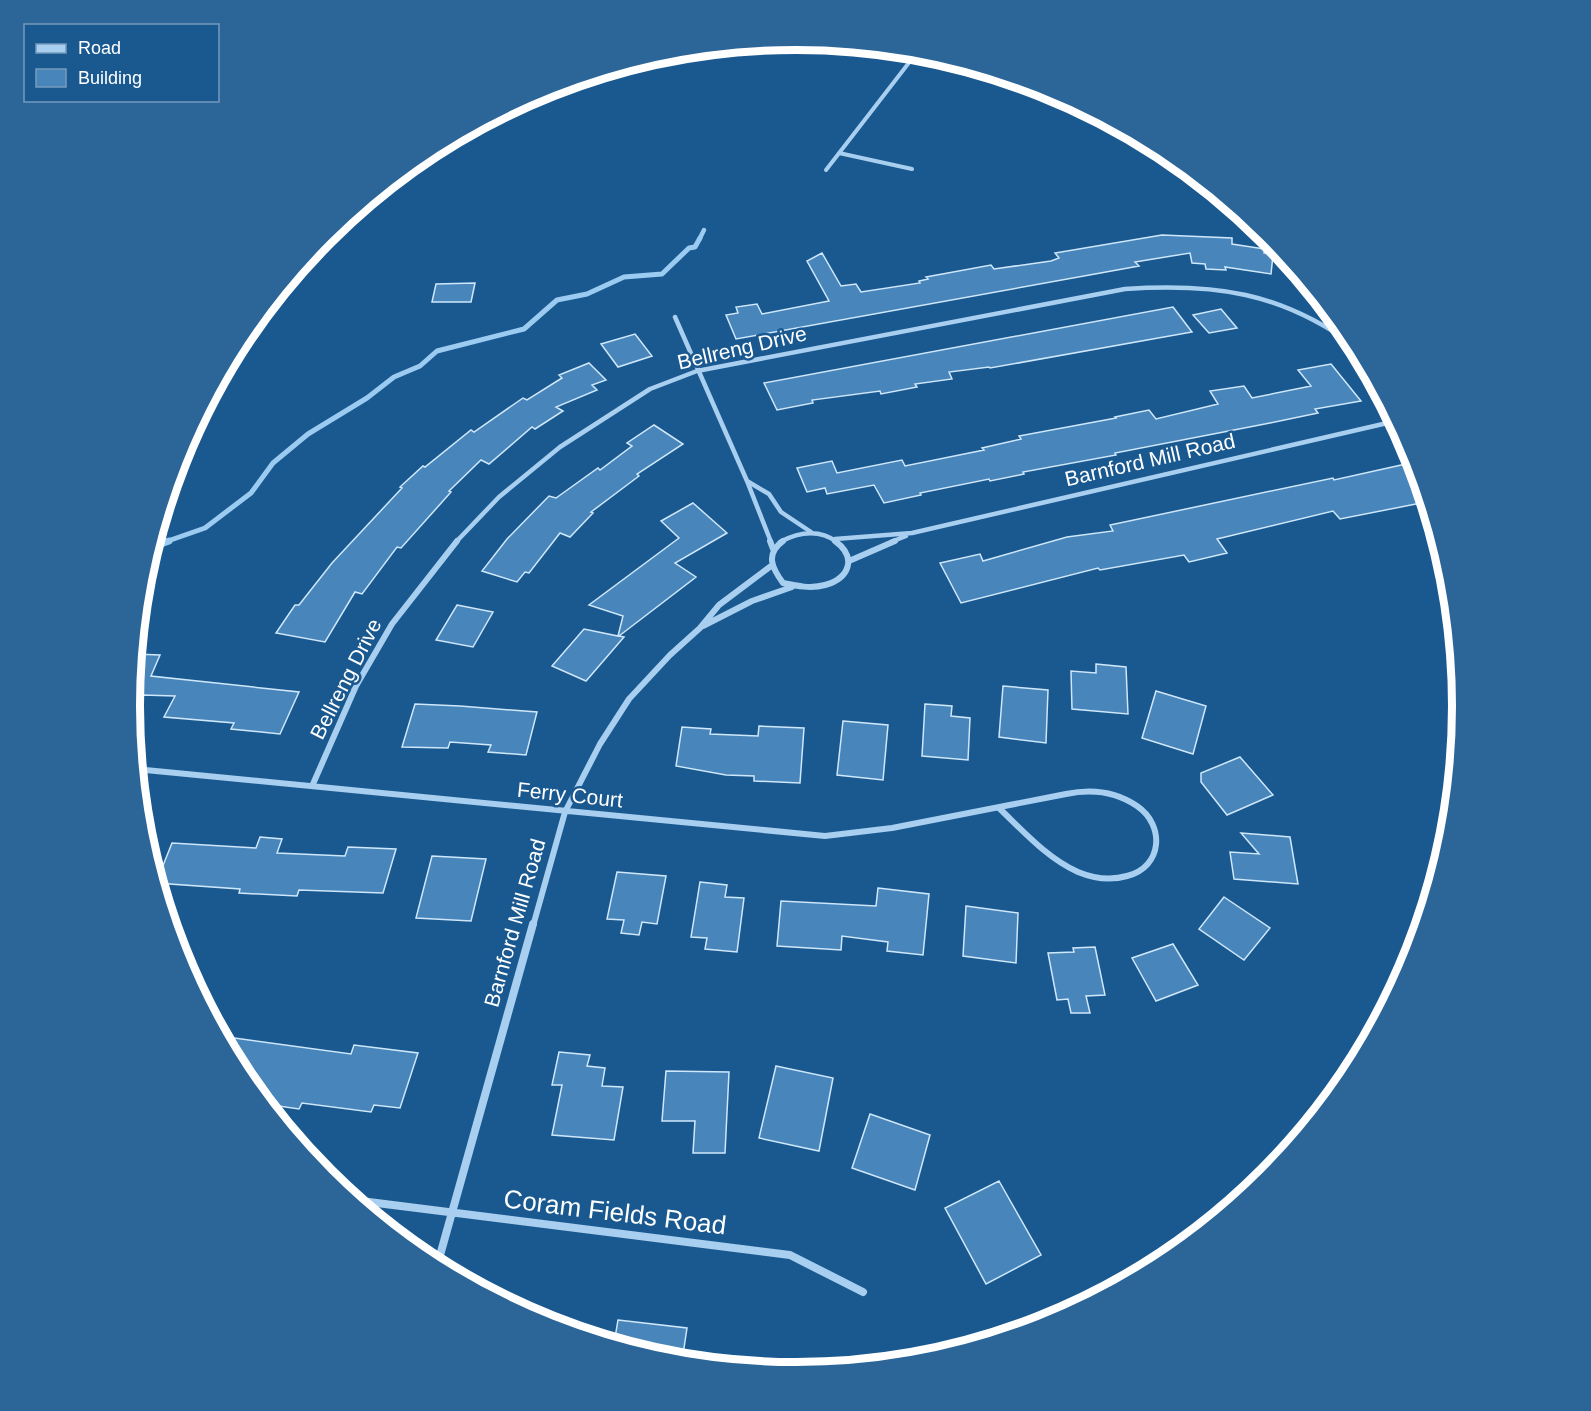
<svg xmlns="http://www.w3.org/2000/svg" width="1591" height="1411" viewBox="0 0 1591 1411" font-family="Helvetica,sans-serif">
	<rect width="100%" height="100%" fill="#1a5990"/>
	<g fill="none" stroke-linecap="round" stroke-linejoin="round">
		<path stroke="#9bcbf1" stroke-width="4.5" d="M699,240l5,-10"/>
		<path stroke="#9bcbf1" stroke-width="5" d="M165,542l40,-14 46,-35 22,-30 35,-29 59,-36 27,-21 26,-11 17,-15 87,-22 33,-29 30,-6 37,-17 38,-3 27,-26 6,-1 5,-9"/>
		<path stroke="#9bcbf1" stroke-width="7" d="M150,548l19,-7"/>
	</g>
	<path fill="#4785ba" stroke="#cfe7fa" stroke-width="1.5" d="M1162,235l70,3v6l33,5 -1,4 9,2 -2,19 -46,-7 1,3 -20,-1 -1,-5 -13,-1 -2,-10 -55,9 4,4 -44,8 -359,65 -10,-24 12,-2 -2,-6 21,-3 5,10 67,-13 -22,-40 15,-8 19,33 15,-2 5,8 59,-9 -1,-2 9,-2 -2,-2 65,-12 3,4 57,-8 8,-3 -4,-5z
		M475,283l-4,19h-39l4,-18z
		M1173,307l19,25 -202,36 -1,-1 -40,5 3,7 -37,5 2,3 -36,7 -1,-3 -68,9 1,3 -36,7 -13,-27z
		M1221,309l16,19 -28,5 -16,-18z
		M635,334l17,22 -34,11 -17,-23z
		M589,363l17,17 -14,5 5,5 -41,17 7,4 -28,18 -3,-2 -43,37 -8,-4 -32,31 2,1 -50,56 -4,-1 -35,47 -7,-2 -30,50 -49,-9 19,-28h4l33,-42 70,-75 -2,-1 23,-21 2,1 46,-37 3,2 49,-34 4,2 35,-22 -3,-3z
		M1331,364l30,37 -46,8 3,4 -48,10 -155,30 1,2 -93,17 1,2 -34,7 -1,-2 -69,14 1,2 -37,8 -10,-18 -47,9 -2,-6 -18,4 -10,-24 35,-7 5,12 65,-13 3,6 79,-16 -2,-2 39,-9 -2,-3 97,-18 -1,-1 34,-7 7,9 62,-15 -8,-13 34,-5 8,12 59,-12 -13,-16z
		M654,425l29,19 -46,30 2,2 -48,36 2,1 -23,24 -10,-4 -31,40 -4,-1 -8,10 -35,-11 25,-32 42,-43 7,2 42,-30 2,2 32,-24 -5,-3z
		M1415,462l9,31 -10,2 7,8 -81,16 -7,-8 -116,28 10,14 -38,9 -5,-7 -84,15 -2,-2 -137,35 -21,-40 40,-9 3,7 84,-24 46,-6 -3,-6 223,-47 1,2z
		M693,503l34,30 -52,30 21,14 -77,59 5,1 -38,44 -34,-15 32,-37 34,7 5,-20 -34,-11 90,-67 -18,-17z
		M457,605l36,7 -20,35 -37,-7z
		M134,654l26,1 -9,21 148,16 -19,42 -49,-5 3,-6 -70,-6 11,-21 -33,-1 -11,24 -2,-14z
		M1096,664l30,3 2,47 -56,-5 -1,-38 25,2z
		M1003,686l45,4 -2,53 -47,-6z
		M1156,691l50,15 -13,48 -51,-16z
		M415,704l45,2 77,6 -11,43 -38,-3 3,-7 -41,-3 -2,6 -46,-1z
		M925,704l27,2 -1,10 19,2 -2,42 -46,-4z
		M843,721l45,4 -5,55 -46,-5z
		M759,726l45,2 -4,55 -46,-2v-5l-28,-1 -50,-9 6,-39 29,2 -1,5 48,2z
		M1240,757l33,38 -46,20 -26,-33v-9z
		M1241,833l49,4 8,47 -64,-5 -4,-27 29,2z
		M260,837l22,2 -5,14 68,3 3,-9 48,2 -13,44 -84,-3 -2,6 -58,-3 1,-4 -84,-6 16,-40 84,5z
		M432,856l54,3 -15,62 -55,-3z
		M617,872l49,4 -9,48 -15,-2 -3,13 -18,-2 3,-13 -17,-1z
		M700,882l27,3 -2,12 19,1 -7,54 -32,-3 2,-11 -16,-1z
		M878,888l51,6 -6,61 -36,-4 1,-9 -46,-6 -1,14 -64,-4 4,-45 95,5z
		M1224,897l46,31 -26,32 -45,-31z
		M966,906l52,7 -2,50 -53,-7z
		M1173,944l25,41 -42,16 -24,-43z
		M1095,947l10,48 -19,1 4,17h-19l-3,-14 -11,1 -9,-47 26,-1 -1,-4z
		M220,1036l131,18 3,-9 64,8 -18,55 -26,-3 -3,7 -69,-9 -3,6 -34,-5 -24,-28z
		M559,1052l31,3 -3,11 18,2 -3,18 21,1 -9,53 -62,-5 10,-50h-10z
		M776,1066l57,12 -14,73 -60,-13z
		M666,1071l63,1 -4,81h-32l2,-32h-33z
		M870,1114l60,21 -15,55 -63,-22z
		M999,1181l42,74 -55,29 -41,-76z
		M618,1320l69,8 -5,33 -17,-2 -51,-15z"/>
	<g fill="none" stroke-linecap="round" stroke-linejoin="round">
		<path stroke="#a8cfef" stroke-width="4" d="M839,153l73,16
			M826,170l92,-119"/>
		<path stroke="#a8cfef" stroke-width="4.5" d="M675,317l72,164 24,61
			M747,481l22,13 12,18 30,20
			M835,539l77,-6 484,-112
			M456,542l43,-45 61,-50 90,-58 47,-18 428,-82c90,-6 155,3 230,57
			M780,542c19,-10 39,-13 57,0
			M891,542l15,-6"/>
		<path stroke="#a8cfef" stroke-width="6" d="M770,541l3,8
			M783,541c-18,13 -11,27 0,42 14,3 28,6 42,2 25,-7 32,-28 10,-44
			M849,561l46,-20
			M703,626l49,-25 40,-14
			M135,769l690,67 67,-8 174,-34c24,-5 49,-3 71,12 28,19 26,61 -10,70 -17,5 -32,3 -49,-4 -31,-14 -55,-41 -79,-64
			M313,784l43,-98 36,-62 65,-83
			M533,926l32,-114 35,-68 29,-45 41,-44 30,-27 19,-23 52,-39"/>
		<path stroke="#a8cfef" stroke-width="8" d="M353,1200l437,55 73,37
			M437,1266l96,-342"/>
	</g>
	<g text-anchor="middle" stroke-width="5" stroke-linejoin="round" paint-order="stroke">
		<g font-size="21" fill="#fff" stroke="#1a5990">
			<text transform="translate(742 348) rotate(-13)" y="7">Bellreng Drive</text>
			<text transform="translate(1150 460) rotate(-13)" y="7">Barnford Mill Road</text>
			<text transform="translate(346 679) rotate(-63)" y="7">Bellreng Drive</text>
			<text transform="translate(570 795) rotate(6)" y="7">Ferry Court</text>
			<text transform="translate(515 923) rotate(-74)" y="7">Barnford Mill Road</text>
		</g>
		<g font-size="26" fill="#fff" stroke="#1a5990">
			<text transform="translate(615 1212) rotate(7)" y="9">Coram Fields Road</text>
		</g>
	</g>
	<path d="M0 0H1591V1411H0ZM140 706a656 656 0 1 1 1312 0a656 656 0 1 1-1312 0Z" fill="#2c6699" fill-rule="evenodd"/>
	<path fill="none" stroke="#fff" stroke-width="8" d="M140 706a656 656 0 1 1 1312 0a656 656 0 1 1-1312 0Z"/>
	<rect x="24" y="24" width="195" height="78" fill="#1a5990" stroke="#769bbc" stroke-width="1.5"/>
	<rect x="36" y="44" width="30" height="9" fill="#a8cfef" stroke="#769bbc" stroke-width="1.5"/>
	<text x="78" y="54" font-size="18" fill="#ffffff">Road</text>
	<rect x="36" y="69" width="30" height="18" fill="#4785ba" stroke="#769bbc" stroke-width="1.5"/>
	<text x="78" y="84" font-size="18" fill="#ffffff">Building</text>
</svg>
